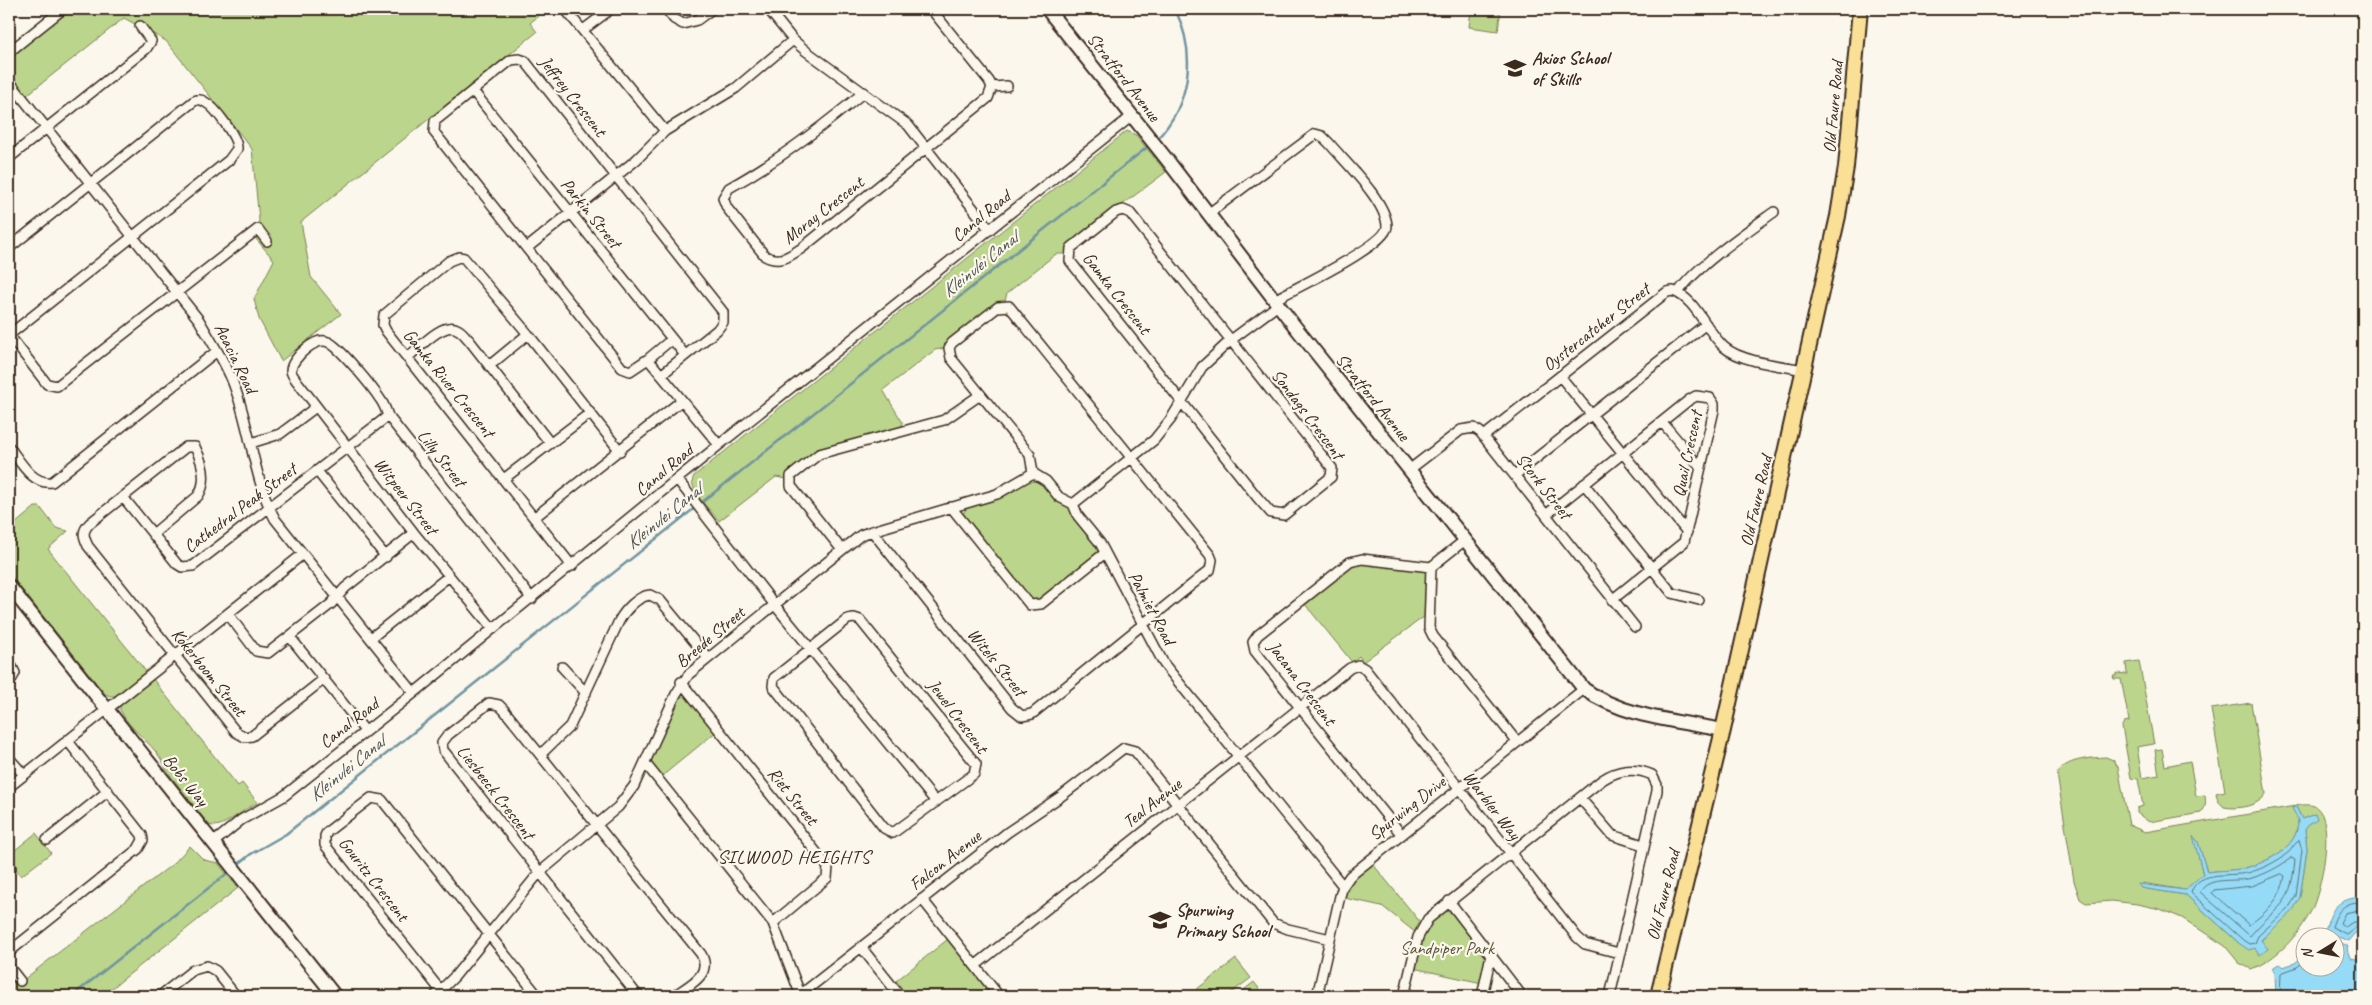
<svg xmlns="http://www.w3.org/2000/svg" width="2372" height="1005" viewBox="0 0 2372 1005" font-family="Caveat,sans-serif">
	<rect width="100%" height="100%" fill="#fbf7ec"/>
	<filter id="ink" filterUnits="userSpaceOnUse"><feTurbulence type="fractalNoise" baseFrequency=".02" numOctaves="2"/><feDisplacementMap in="SourceGraphic" scale="10" xChannelSelector="R" yChannelSelector="G"/><feConvolveMatrix kernelMatrix="1 2 1 2 8 2 1 2 1" color-interpolation-filters="sRGB"/></filter>
	<g filter="url(#ink)">
		<path fill="#bbd58c" stroke="#7b8055" fill-rule="evenodd" d="M67,9h480l-17,14 7,9 -236,190 10,55 30,37 -60,47 -22,-42 -5,-20 20,-39 -18,-21 3,-19 -7,-71 -86,-108 -42,-23 -97,77 -18,-23v-16z
			M1471,9h30l-3,22 -29,-4z
			M9,87l11,14 -11,10z
			M1127,131l9,4 30,37 -99,74 -2,8h-9l-49,39 -2,8 -7,2 -53,45 -10,2 -52,40 20,33 -3,6 -85,23 -28,27 -11,-2 -57,44c-8,-10 -33,-33 -25,-45z
			M1028,481l12,1 18,19 13,7 27,42 -1,5 -57,46 -7,1 -70,-88 4,-7 35,-10z
			M35,507h5l16,21 12,3 -20,18 100,125c-12,8 -30,30 -44,19l-95,-120v-44z
			M1359,563l65,8 4,6 -3,39 -62,46 -4,-6 -7,6 -48,-59 46,-37z
			M2139,661l15,83 -17,3 5,31 17,-3 -4,-25 7,-1 3,17 25,-5 6,35 9,-1c1,8 1,12 -4,18l-52,9 -12,-9v-5l6,-2 -5,-27 -7,-1 -9,-52 2,-4 5,-1 -8,-42h-7l-1,-3h3v-3l11,1 -1,-11z
			M152,678l86,108 4,-3 16,20c-16,5 -37,30 -50,21l-41,-53c-9,-26 -35,-37 -47,-61v-6z
			M683,696l5,1 29,34 -56,46 -10,-14 1,-6 26,-58z
			M2251,703l15,91c-7,12 -29,16 -42,13l-6,-6 -2,-8 9,-2 -14,-82z
			M2106,757l7,3 5,7 11,58 16,7 156,-27c5,0 10,-1 15,2 20,14 5,85 -5,104 -12,24 -35,49 -60,58l-12,-6 -14,-17 -43,-28 -22,-9 -23,-5 -25,-3 -26,2 -6,-4 -6,-18 -17,-107c8,-15 33,-16 49,-17zM2296,807l6,12 13,-5 -10,16 2,19 -7,48 -39,44 -1,14 -5,-8 -15,-3 -54,-49 -45,-7 1,-5 43,7 18,-15 -9,-38 4,5 9,30c13,-2 29,-1 42,-5 20,-6 49,-20 49,-45 0,-4 -4,-10 -6,-14z
			M36,833l15,20 -30,23 -12,-15v-6z
			M190,846l14,14 14,3 20,25 -136,108h-93v-23l9,11 156,-121z
			M1372,863l49,60 -5,10 -34,-27 -38,-8 6,-16z
			M1445,911l9,2 33,43 -5,27 -69,-15c7,-29 9,-38 32,-57z
			M948,939l46,57h-86l-12,-15z
			M1236,959l15,19 -24,18h-24l-6,-7z
			M1254,982l11,14h-29z"/>
		<path fill="#95dbf7" stroke="#7194a0" d="M2296,807l6,12 13,-5 2,6 -8,4 -4,6 2,19 -7,48 -8,15 -31,28 7,9 -8,6 -5,-7 -6,2 -9,-6 -54,-49 -45,-7 -3,-4 47,6 18,-16 -10,-38 5,6 9,30c13,-2 30,-1 42,-5 20,-6 49,-20 49,-45 0,-4 -4,-10 -6,-14z
			M2359,897l4,1v35h-8l-7,8 -23,-10c7,-23 10,-30 34,-34z
			M2335,940l13,6 -1,3 3,9 6,1 7,-3v40h-87l-1,-23 -3,-5 7,-4 4,3 12,-4 9,-8v13h30z"/>
		<g fill="none" stroke-linecap="round" stroke-linejoin="round">
			<path stroke="#5f7175" stroke-width="1" d="M2299,841l3,9 -6,46 -8,13 -30,27 -3,7 -6,1 -6,-4 -52,-47c7,-25 42,-15 60,-21 13,-4 27,-11 38,-20 4,-4 5,-9 10,-11z
				M2291,858l4,2c-5,51 -16,42 -45,76l-50,-44c9,-17 37,-9 52,-14 14,-4 27,-11 39,-20z
				M2282,874l3,2c-4,23 -18,36 -36,49l-37,-32 2,-3 38,-4z
				M2363,902c-18,-1 -26,8 -31,25l14,7 8,-6h9
				M2363,909l-18,4 -5,10 5,4 8,-5h10
				M2280,996l1,-23 16,-6 7,-6"/>
			<path stroke="#7194a0" stroke-width="2.5" d="M1156,140c35,-36 41,-86 19,-131
				M236,866l15,-12 35,-20 864,-689
				M72,996l158,-125"/>
			<g stroke="#3b2a1e" stroke-width="12">
				<path id="street" d="M565,9l100,122
					M666,9l8,10 9,5 14,-4 15,-11
					M768,9l25,31 13,11 102,74 82,105
					M583,30l28,-21
					M9,52l54,-43
					M9,81l190,239c13,23 29,46 37,71 15,41 18,89 39,128l139,174
					M992,87l15,-1
					M473,91l212,264
					M864,92c-43,36 -86,69 -135,96l-6,10 4,10 38,48c15,8 25,0 37,-8l186,-150 4,-11 -3,-6 -58,-72
					M9,158l137,-109 5,-8 -11,-15
					M1123,210l7,3 202,255 -1,9 -47,38 -13,-2 -14,-16 -187,-236 1,-13 45,-36z
					M1208,214l107,-80 7,2 7,7c16,19 57,58 58,83 1,19 -94,63 -113,74
					M9,248l185,-147c4,-2 7,-2 11,1 10,5 33,36 32,47l-8,11 -220,175
					M527,248l109,-88 29,-29 71,-43 57,-48
					M1678,293c16,-25 71,-63 96,-81
					M9,335l38,49 10,2 201,-157 9,12
					M408,357c11,-9 35,-36 49,-28 5,2 8,7 12,11l81,103
					M648,359l24,-20
					M489,366l39,-32
					M661,375l56,-45 6,-8v-10l-198,-251 -6,-2 -8,1 -76,61 -1,11 188,236 8,3 18,-12 71,86
					M1560,376l127,156
					M1662,422l38,45
					M1484,436l183,-144 6,-1c23,8 33,40 51,56 17,15 59,19 81,23
					M251,443l29,-9 36,-27
					M9,447c11,14 23,38 43,35l165,-131
					M1409,470l52,-40 13,-2 6,4 155,195
					M317,471l69,86
					M1515,475l191,-151
					M505,478l85,-65
					M677,479l97,125 162,198
					M1584,484l88,109 27,7
					M123,497l54,67 5,3 11,-1 195,-150
					M1073,504l81,-64 17,-21 31,-52 29,-27 47,-35
					M951,507l79,98 11,-1 64,-51
					M1546,515l143,-115 7,-4 14,2 4,6v6l-30,132 -72,58
					M535,517l146,-116
					M872,531l140,177 10,8 10,-2 178,-144 2,-10 -2,-5 -201,-249 -11,1 -46,36 -3,5 2,10 79,97 3,18 13,8 13,16 14,7 5,12 22,27 64,121 179,222
					M153,534l45,-38c10,-15 5,-33 -3,-49h-9l-96,76c-8,8 -7,13 -2,23l148,186 9,5 7,-1 72,-57
					M1465,540l-34,27 -2,61 4,8 84,106
					M842,550l-51,-64v-10l28,-22 125,-34 36,-25
					M572,566l-186,-235 -3,-6 1,-10 65,-54 10,-4 5,1 64,76 92,117
					M228,614l28,37 12,2 63,-49 14,-16 69,-55
					M854,618l6,2 116,144 -2,10 -81,59 -9,-5 -111,-142 1,-8 74,-59z
					M493,629l-79,-96 -118,-153c-2,-3 -5,-6 -5,-10 1,-12 25,-34 37,-28 11,4 45,46 52,57 4,5 6,11 8,17l144,183
					M290,637l75,94
					M371,638l78,-62
					M9,661l6,12 -6,11
					M562,667l24,26
					M681,682l147,185 -1,11 -54,45
					M541,754l29,-28 49,-105c6,-11 19,-25 31,-26l10,5 47,57
					M9,758l15,17
					M645,763l128,160 28,73
					M9,787l294,-233
					M1580,798l32,37 31,10
					M1401,834l-146,-183 -2,-9 5,-7 92,-73 12,-3 69,8
					M47,840l61,-49
					M213,843l28,-23 43,-24 130,-103 305,-248 413,-329
					M9,870l2,-2
					M922,899l77,97
					M1449,901l73,95
					M861,947l39,49
					M9,952l129,-103 5,-9 -1,-5 -75,-95
					M976,965l374,-297 8,-3 7,4 212,268 8,7 34,9
					M9,967l11,14
					M441,991l-116,-146v-9l2,-4 44,-34 11,2 156,196
					M800,995l208,-163 52,-35 64,-49 11,3 138,172 15,6 42,10
					M160,996l33,-26 14,-4 9,5 20,25
					M435,996l20,-20 84,-103 79,-66 16,-21 42,-92 13,-20 153,-124 19,-15 11,-4 125,-37 36,-21
					M638,996l-195,-246 -1,-7 6,-8 41,-32 10,2 5,5 197,244c12,21 -12,31 -27,42
					M1317,996l23,-100 3,-10 7,-10 234,-187
					M1404,996l14,-59 10,-18 174,-139c15,-10 33,-13 50,-5l5,10v6l-47,205
					M1482,996l9,-41"/>
			</g>
			<g stroke="#3b2a1e" stroke-width="16">
				<path id="secondary" d="M1047,9l121,152 125,163 291,365c39,28 93,32 139,41
					M9,586l326,410"/>
			</g>
			<g stroke="#3b2a1e" stroke-width="18">
				<path id="primary" d="M1658,996l65,-266 115,-514 8,-49 14,-158"/>
			</g>
			<use href="#street" stroke="#fbf7ec" stroke-width="9"/>
			<use href="#secondary" stroke="#fbf7ec" stroke-width="12"/>
			<use href="#primary" stroke="#fadf96" stroke-width="14"/>
		</g>
	</g>
	<defs>
		<g id="school-bare" transform="scale(1.725)"><path d="M0-5L7-2L0 1L-7-2ZM-4 1L0 2.5L4 1V4Q0 6-4 4Z" fill="#3b2a1e" stroke="#fbf7ec" stroke-width="2.5" paint-order="stroke"/></g>
	</defs>
	<g fill-rule="evenodd">
		<use href="#school-bare" x="1515" y="68"/>
		<use href="#school-bare" x="1160" y="920"/>
	</g>
	<g text-anchor="middle" stroke-width="4.5" stroke-linejoin="round" paint-order="stroke">
		<g font-size="18" font-weight="bold" fill="#3b2a1e" stroke="#fbf7ec" text-anchor="start">
			<text x="1532" y="64">Axios School<tspan x="1532" dy="21">of Skills</tspan></text>
			<text x="1176" y="916">Spurwing<tspan x="1176" dy="21">Primary School</tspan></text>
		</g>
		<g font-size="18" fill="#3b2a1e" stroke="#fbf7ec">
			<text transform="translate(1124 77) rotate(52)" y="6">Stratford Avenue</text>
			<text transform="translate(573 96) rotate(52)" y="6">Jeffrey Crescent</text>
			<text transform="translate(1833 107) rotate(-85)" y="6">Old Faure Road</text>
			<text transform="translate(823 210) rotate(-38)" y="6">Moray Crescent</text>
			<text transform="translate(591 213) rotate(51)" y="6">Parkin Street</text>
			<text transform="translate(981 216) rotate(-39)" y="6">Canal Road</text>
			<text transform="translate(1117 293) rotate(52)" y="6">Gamka Crescent</text>
			<text transform="translate(1596 327) rotate(-38)" y="6">Oystercatcher Street</text>
			<text transform="translate(236 358) rotate(64)" y="6">Acacia Road</text>
			<text transform="translate(449 383) rotate(51)" y="6">Gamka River Crescent</text>
			<text transform="translate(1373 397) rotate(51)" y="6">Stratford Avenue</text>
			<text transform="translate(1308 414) rotate(53)" y="6">Sondags Crescent</text>
			<text transform="translate(1687 454) rotate(-78)" y="6">Quail Crescent</text>
			<text transform="translate(442 458) rotate(52)" y="6">Lilly Street</text>
			<text transform="translate(664 470) rotate(-40)" y="6">Canal Road</text>
			<text transform="translate(1544 486) rotate(52)" y="6">Stork Street</text>
			<text transform="translate(406 496) rotate(52)" y="6">Witpeer Street</text>
			<text transform="translate(1756 501) rotate(-77)" y="6">Old Faure Road</text>
			<text transform="translate(240 508) rotate(-37)" y="6">Cathedral Peak Street</text>
			<text transform="translate(1152 608) rotate(62)" y="6">Palmiet Road</text>
			<text transform="translate(710 637) rotate(-40)" y="6">Breede Street</text>
			<text transform="translate(997 662) rotate(51)" y="6">Witels Street</text>
			<text transform="translate(209 672) rotate(51)" y="6">Kokerboom Street</text>
			<text transform="translate(1302 683) rotate(53)" y="6">Jacana Crescent</text>
			<text transform="translate(958 716) rotate(53)" y="6">Jewel Crescent</text>
			<text transform="translate(349 723) rotate(-38)" y="6">Canal Road</text>
			<text transform="translate(186 780) rotate(51)" y="6">Bobs Way</text>
			<text transform="translate(496 792) rotate(52)" y="6">Liesbeeck Crescent</text>
			<text transform="translate(793 796) rotate(51)" y="6">Riet Street</text>
			<text transform="translate(1152 803) rotate(-38)" y="6">Teal Avenue</text>
			<text transform="translate(1492 805) rotate(52)" y="6">Warbler Way</text>
			<text transform="translate(1407 808) rotate(-38)" y="6">Spurwing Drive</text>
			<text transform="translate(945 860) rotate(-38)" y="6">Falcon Avenue</text>
			<text transform="translate(374 879) rotate(52)" y="6">Gouritz Crescent</text>
			<text transform="translate(1663 895) rotate(-76)" y="6">Old Faure Road</text>
		</g>
		<g font-size="18" fill="#5b553a" stroke="#fbf7ec">
			<text x="1447" y="954">Sandpiper Park</text>
		</g>
		<g font-size="19" font-style="italic" fill="#525654" stroke="#fbf7ec">
			<text transform="translate(979 264) rotate(-39)" y="7">Kleinvlei Canal</text>
			<text transform="translate(663 516) rotate(-39)" y="7">Kleinvlei Canal</text>
			<text transform="translate(346 768) rotate(-39)" y="7">Kleinvlei Canal</text>
		</g>
		<g font-size="19" letter-spacing="1" fill="#3b2a1e" stroke="#fbf7ec">
			<text x="794" y="863">SILWOOD HEIGHTS</text>
		</g>
	</g>
	<rect width="2372" height="1005" fill="none" stroke="#fbf7ec" stroke-width="30"/>
	<rect x="15" y="15" width="2342" height="975" fill="none" stroke="#3b2a1e" stroke-width="2" filter="url(#ink)"/>
	<g transform="translate(2320 952) rotate(260)"><circle r="24" fill="#fbf7ec" stroke="#aea59a"/>
	<path d="M0-4L9 19L0 12L-9 19Z" fill="#3b2a1e"/>
	<text y="-8" font-size="14" font-weight="bold" text-anchor="middle" fill="#3b2a1e">N</text>
	</g>
</svg>
